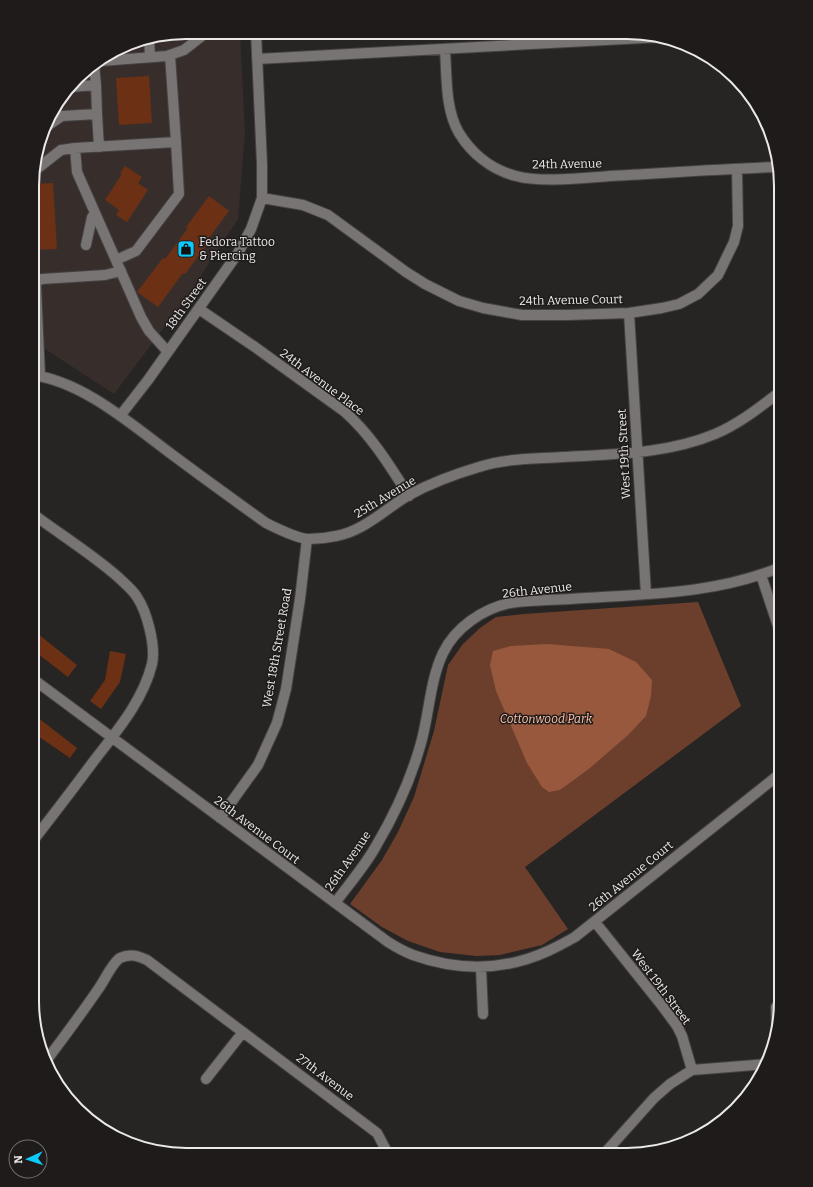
<svg xmlns="http://www.w3.org/2000/svg" width="813" height="1187" viewBox="0 0 813 1187" font-family="Bitter,serif">
	<rect width="100%" height="100%" fill="#272523"/>
	<path fill="#372e2b" d="M186,32h54l5,101 -7,86 -51,78 -73,97 -69,-45 -12,2v-185l20,-57 32,-39 51,-30z"/>
	<path fill="#6c3f2c" d="M698,602l43,104 -216,161 43,62 -26,16 -42,10 -24,1 -36,-4 -32,-11 -26,-14 -32,-23 32,-44 16,-28 16,-35 20,-66 14,-66 15,-21 17,-16 16,-11 28,-3z"/>
	<path fill="#98583d" d="M547,644l62,5 27,13 16,18 -1,16 -5,20 -18,19 -38,33 -30,22 -11,2 -7,-5 -15,-24 -31,-72 -6,-26 3,-14 18,-5z"/>
	<path fill="#6c3015" d="M149,76l3,47 -33,2 -3,-47z
		M125,166l17,11 -4,6 10,7 -21,32 -11,-7 3,-5 -14,-10 17,-26 -2,-1z
		M53,183l4,66 -24,1v-66z
		M209,196l20,15 -23,31 2,1 -23,31 -2,-1 -25,34 -21,-15 26,-34 2,1 23,-31 -2,-1z
		M33,630l44,35 -9,12 -35,-27z
		M110,651l16,3 -6,28 -19,27 -11,-8 15,-21z
		M32,713l45,35 -7,10 -38,-26z"/>
	<g fill="none" stroke-linecap="round" stroke-linejoin="round">
		<g stroke="#444242" stroke-width="12">
			<path id="minor" d="M149,38l1,19
				M445,50c2,27 0,59 14,83 13,21 33,37 57,43 25,7 67,2 94,0 55,-3 111,-7 167,-9
				M257,59l405,-22
				M101,61l66,-5 17,-6 23,-18
				M71,87l25,-2 -2,-21
				M97,114l2,33
				M47,126l15,-10 35,-2 -1,-29
				M33,172l28,-22 14,-2
				M262,198l41,7 25,10 78,57 19,12 34,17 24,7 39,7h45l62,-2 33,-5 17,-4 19,-10 20,-19 16,-33 4,-16 -1,-57
				M86,245l6,-28 3,-1
				M116,260l20,-9 43,-57 -3,-52
				M199,309l56,38 90,65c26,23 45,54 64,84
				M629,313l17,281
				M168,352l-19,-21 -8,-14 -64,-145 -2,-24 101,-6 -6,-87
				M33,375c50,7 98,49 137,78 32,24 64,47 96,70 10,5 33,16 43,16 8,0 18,-1 27,-3 28,-5 49,-27 73,-41 22,-12 46,-21 70,-28 27,-9 57,-8 84,-10 51,-3 104,-3 152,-23 24,-10 45,-27 66,-43
				M40,376l-4,-90 1,-5 5,-2 63,-4 16,-4
				M120,416l28,-36 90,-127 13,-24 11,-31v-34l-6,-132
				M761,575l20,60
				M33,679l355,263c8,5 17,10 25,13 45,16 91,16 135,-4 9,-4 18,-9 27,-14l206,-164
				M220,818l38,-53 19,-42 9,-34 14,-90 7,-60
				M32,842c21,-27 41,-53 61,-80 23,-30 50,-61 59,-98 4,-18 -5,-52 -15,-67 -5,-8 -13,-14 -19,-20 -26,-23 -57,-42 -85,-63
				M335,903c14,-19 30,-37 41,-57 19,-32 35,-67 45,-103 8,-28 9,-63 22,-90 12,-25 39,-44 67,-50 17,-3 42,-3 60,-4 71,-5 144,-4 211,-32
				M595,922l68,85 14,19 5,10 10,34
				M481,968l2,46
				M776,1007l1,22
				M46,1061c18,-24 36,-48 53,-73 5,-7 14,-26 21,-30 10,-5 18,-2 27,2l230,173 8,15 2,6
				M206,1079l37,-47
				M603,1155l51,-57 16,-14 22,-14 74,-6"/>
		</g>
		<use href="#minor" stroke="#777473" stroke-width="10"/>
	</g>
	<defs>
		<g id="shop-square" transform="scale(0.9)"><rect x="-9" y="-9" width="18" height="18" rx="4" fill="#0dcafa" stroke="#1e1b1a"/><path d="M-5-2.5h2.3a2.7 3.5 0 0 1 5.4 0H5L5.5 6h-11ZM-1.5-2.5h3a1.5 2.3 0 0 0-3 0Z" fill="#111"/></g>
	</defs>
	<g fill-rule="evenodd">
		<use href="#shop-square" x="186" y="249"/>
	</g>
	<g text-anchor="middle" stroke-width="3" stroke-linejoin="round" paint-order="stroke">
		<g font-size="12" fill="#eae8e8" stroke="#1e1b1a">
			<text transform="translate(567 164) rotate(-1)" y="4">24th Avenue</text>
			<text transform="translate(571 300) rotate(-1)" y="4">24th Avenue Court</text>
			<text transform="translate(186 304) rotate(-54)" y="4">18th Street</text>
			<text transform="translate(322 382) rotate(37)" y="4">24th Avenue Place</text>
			<text transform="translate(624 454) rotate(-93)" y="4">West 19th Street</text>
			<text transform="translate(385 497) rotate(-31)" y="4">25th Avenue</text>
			<text transform="translate(537 590) rotate(-6)" y="4">26th Avenue</text>
			<text transform="translate(277 648) rotate(-80)" y="4">West 18th Street Road</text>
			<text transform="translate(257 830) rotate(37)" y="4">26th Avenue Court</text>
			<text transform="translate(348 861) rotate(-55)" y="4">26th Avenue</text>
			<text transform="translate(631 876) rotate(-39)" y="4">26th Avenue Court</text>
			<text transform="translate(661 987) rotate(53)" y="4">West 19th Street</text>
			<text transform="translate(325 1077) rotate(37)" y="4">27th Avenue</text>
		</g>
		<g font-size="12" fill="#eae8e8" stroke="#1e1b1a" text-anchor="start">
			<text x="199" y="246">Fedora Tattoo<tspan x="199" dy="14">&amp; Piercing</tspan></text>
		</g>
		<g font-size="12" font-style="italic" fill="#ffc4ad" stroke="#1e1b1a">
			<text x="546" y="723">Cottonwood Park</text>
		</g>
	</g>
	<path d="M0 0H813V1187H0ZM186 39H627A147 147 0 0 1 774 186V1001A147 147 0 0 1 627 1148H186A147 147 0 0 1 39 1001V186A147 147 0 0 1 186 39Z" fill="#1e1b1a" fill-rule="evenodd"/>
	<path fill="none" stroke="#eae8e8" stroke-width="2" d="M186 39H627A147 147 0 0 1 774 186V1001A147 147 0 0 1 627 1148H186A147 147 0 0 1 39 1001V186A147 147 0 0 1 186 39Z"/>
	<g transform="translate(28 1159) rotate(267)"><circle r="19" fill="#1e1b1a" stroke="#706d6c"/>
	<path d="M0-3L7 15L0 10L-7 15Z" fill="#0dcafa"/>
	<text y="-6" font-size="11" font-weight="bold" text-anchor="middle" fill="#eae8e8">N</text>
	</g>
</svg>
